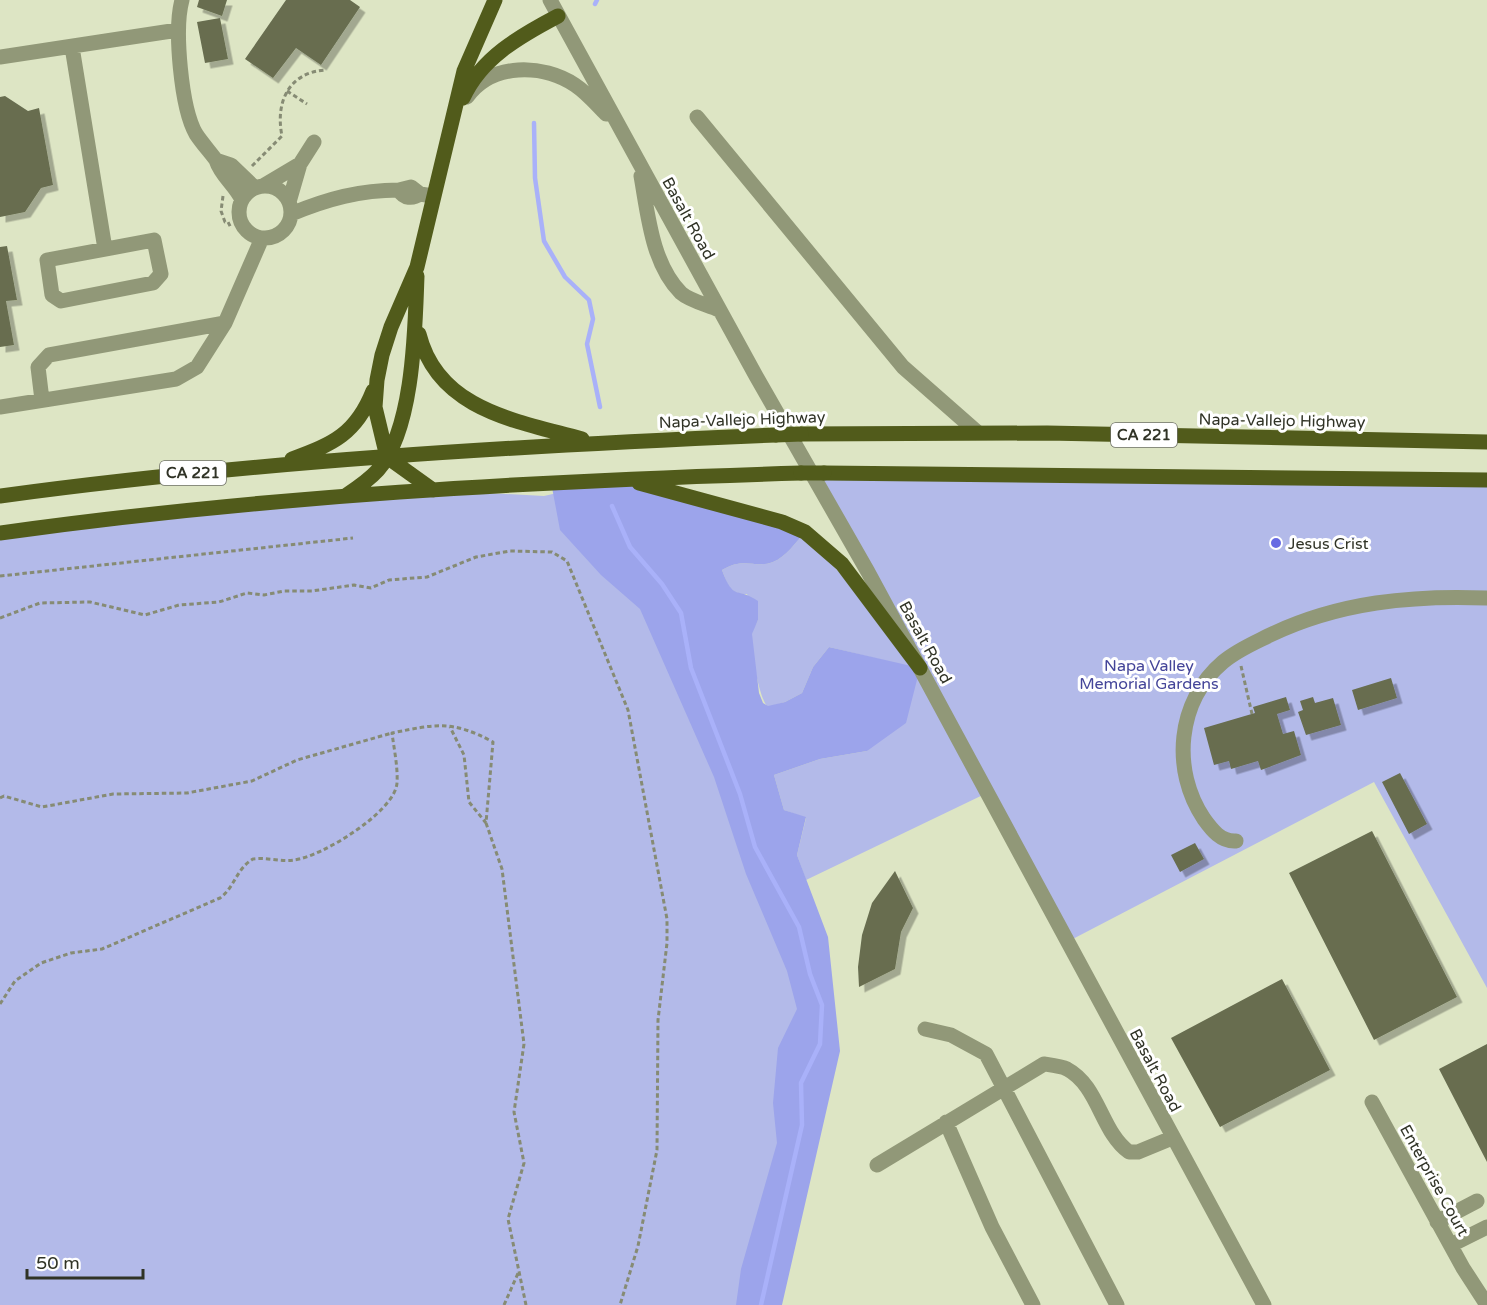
<svg xmlns="http://www.w3.org/2000/svg" width="1487" height="1305" viewBox="0 0 1487 1305" font-family="'Varela Round',sans-serif">
	<defs>
		<filter id="shadow"><feDropShadow dx="5.5" dy="5.5" stdDeviation="0" flood-color="#0004"/></filter>
	</defs>
	<rect width="100%" height="100%" fill="#dde5c4"/>
	<path fill="#b3bae9" d="M812,475l675,5v508l-113,-206 -307,160 -80,-149 -181,87 -9,-25 9,-37 -22,-8 -10,-35 46,-16 47,-8 53,-82 -91,-22 -16,20 -11,26 -17,9 -17,5c-9,-7 -18,-61 -16,-74 1,-4 4,-9 6,-13l-11,-26c-18,0 -19,-9 -25,-24 23,-14 33,-1 51,-8 13,-5 23,-20 32,-30l112,132z
		M622,478l188,496 -49,331h-761v-772l433,-43 111,6z"/>
	<path fill="#9ca4eb" d="M622,478l183,54c-9,10 -19,25 -32,30 -18,7 -28,-6 -51,8 12,32 14,16 36,31v19l-6,14 7,59 4,10 5,3 17,-4 17,-9 11,-26 16,-20 91,21 -14,55 -39,28 -47,8 -46,16 10,35 22,7 -9,38 31,82 12,114 -58,254h-46l5,-36 36,-126 -4,-40 5,-55 19,-39 -10,-38 -41,-97 -32,-97 -74,-168 -39,-34 -41,-45 -9,-48z"/>
	<g fill="none" stroke-linecap="round" stroke-linejoin="round">
		<path stroke="#a9b1f9" stroke-width="4.5" d="M595,4l2,-4
			M534,123l1,55 9,63 21,36 24,23 4,19 -6,25 13,63
			M612,506l18,41 32,37 19,29 10,55 49,126 15,53 44,80 11,47 12,31 -2,39 -19,39 1,42 -41,180"/>
	</g>
	<path fill="#676d50" filter="url(#shadow)" d="M199,0h28l-5,16 -25,-9z
		M286,0h64l10,7 -39,58 -25,-17 -23,30 -28,-19z
		M220,18l8,41 -23,4 -8,-41z
		M5,96l23,15 11,-3 14,77 -12,3 -16,24 -25,5v-120z
		M7,246l10,54 -11,1 8,44 -14,2v-100z
		M1391,678l6,20 -39,12 -6,-20z
		M1286,697l4,13 -13,4 6,20 11,-3 7,24 -40,15 -3,-9 -27,8 -2,-8 -15,4 -10,-37 51,-15 -2,-6z
		M1313,697l2,6 18,-5 8,27 -35,10 -8,-23 5,-2 -3,-9z
		M1400,773l27,51 -18,10 -27,-52z
		M1372,831l85,166 -83,43 -85,-167z
		M1195,843l9,16 -24,13 -9,-17z
		M895,871l18,37 -12,24 -6,37 -36,18 -1,-20 4,-32 10,-32z
		M1282,979l48,91 -110,57 -49,-89z
		M1487,1044v118l-48,-93z"/>
	<g fill="none" stroke-linecap="round" stroke-linejoin="round">
		<path stroke="#868b74" stroke-width="3" stroke-dasharray="4.5 3" stroke-linecap="butt" d="M287,91l20,13
			M252,166l30,-30c-7,-34 7,-64 44,-66
			M223,196l-2,15 4,11h3l3,6
			M0,576l353,-38
			M0,618l40,-15 50,-1 55,13 34,-10 40,-3 28,-9 17,2 20,-4h28l42,-6 17,3 18,-8 38,-3 49,-20 34,-6 42,1 15,9 61,149 39,209v24l-9,77 -1,130 -19,96 -18,59
			M1241,666l11,48
			M0,798l4,-2 38,11 71,-13 74,-1 65,-12 45,-21 95,-27
			M486,823l16,46 22,175 -10,68 10,51 -16,56 18,86
			M0,1004l15,-23 26,-18 30,-10 31,-4 118,-51c15,-11 16,-29 33,-39 13,-2 27,3 41,1 27,-3 101,-48 103,-77 1,-16 -3,-34 -5,-50 44,-9 60,-13 101,9l-7,81 -17,-21 -5,-47 -14,-28
			M504,1305l15,-34"/>
		<path stroke="#919878" stroke-width="15" d="M182,0c-8,29 -1,108 14,134 6,9 14,18 20,26
			M550,0l206,376 112,196 396,733
			M72,47l33,202
			M0,57l178,-27
			M467,97c25,-35 76,-33 108,-12 12,8 21,19 31,29
			M697,117l206,250 74,65
			M641,176c7,39 11,88 40,117 9,8 27,12 38,17
			M239 212a26 26 0 1 1 52 0a26 26 0 1 1-52 0Z
			M263,186l37,-22
			M420,194c-7,5 -16,5 -21,-4l12,-3 9,7 13,2
			M242,200c-7,-15 -21,-24 -26,-40l15,5 24,23
			M289,202l11,-38 14,-22
			M291,214c36,-15 69,-24 108,-24
			M154,240l7,34 -8,9 -92,18 -9,-6 -5,-35z
			M42,400l-4,-33 11,-12 176,-32
			M0,407l176,-28 21,-12 28,-44 37,-85
			M1236,841c-15,1 -24,-11 -32,-22 -33,-49 -27,-118 19,-157 14,-12 31,-19 47,-27 69,-33 142,-40 217,-37
			M925,1029l26,6 35,19 131,251
			M1372,1102l91,166 24,37
			M946,1122l46,105 41,78
			M877,1165l167,-101c7,1 17,2 23,5 32,17 34,63 62,83h9l34,-14
			M1437,1222l40,-21
			M1451,1245l36,-18"/>
		<path stroke="#515b1b" stroke-width="15" d="M463,98c18,-40 57,-62 95,-82
			M419,334c19,76 98,87 163,105
			M801,434l246,-1 440,9
			M292,459c41,-15 64,-25 81,-68
			M824,473l663,7
			M639,483l143,39 23,10 37,32 78,104
			M433,490l-46,-33 -12,-50 2,-27 5,-25 9,-28 26,-60 47,-196 31,-71
			M0,496c257,-35 516,-50 776,-61
			M345,496c12,-8 23,-15 33,-26 36,-41 37,-142 39,-194
			M0,533c265,-37 533,-52 801,-60"/>
		<path stroke="#515b1b" stroke-width="15" d="M776,435l25,-1
			M801,473h23"/>
	</g>
	<circle fill="#676ae3" stroke="#fff" stroke-width="2" cx="1276" cy="543" r="6"/>
	<g text-anchor="middle" stroke-width="6" stroke-linejoin="round" paint-order="stroke">
		<g fill="#fff" stroke="#6e7067" stroke-width="1.5">
			<rect x="1111" y="423" width="66" height="24" rx="4.5"/>
			<rect x="160" y="461" width="66" height="24" rx="4.5"/>
		</g>
		<g font-size="15" font-weight="bold" fill="#303326">
			<text x="1144" y="440">CA 221</text>
			<text x="193" y="478">CA 221</text>
		</g>
		<g font-size="16" fill="#303326" stroke="#fff">
			<text transform="translate(689 218) rotate(61)" y="6">Basalt Road</text>
			<text transform="translate(742 419) rotate(-2)" y="6">Napa-Vallejo Highway</text>
			<text transform="translate(1282 420) rotate(1)" y="6">Napa-Vallejo Highway</text>
			<text transform="translate(926 642) rotate(61)" y="6">Basalt Road</text>
			<text transform="translate(1156 1070) rotate(62)" y="6">Basalt Road</text>
			<text transform="translate(1435 1180) rotate(61)" y="6">Enterprise Court</text>
		</g>
		<g font-size="16" fill="#303326" stroke="#fff" text-anchor="start">
			<text x="1288" y="549">Jesus Crist</text>
		</g>
		<g font-size="16" fill="#444599" stroke="#fff">
			<text x="1149" y="671">Napa Valley<tspan x="1149" dy="18">Memorial Gardens</tspan></text>
		</g>
	</g>
	<path d="M27 1269v9h116v-9" fill="none" stroke="#303326" stroke-width="3"/>
	<text x="36" y="1269" font-size="18" fill="#303326" stroke="#ffffff" stroke-width="4.5" paint-order="stroke">50 m</text>
</svg>
